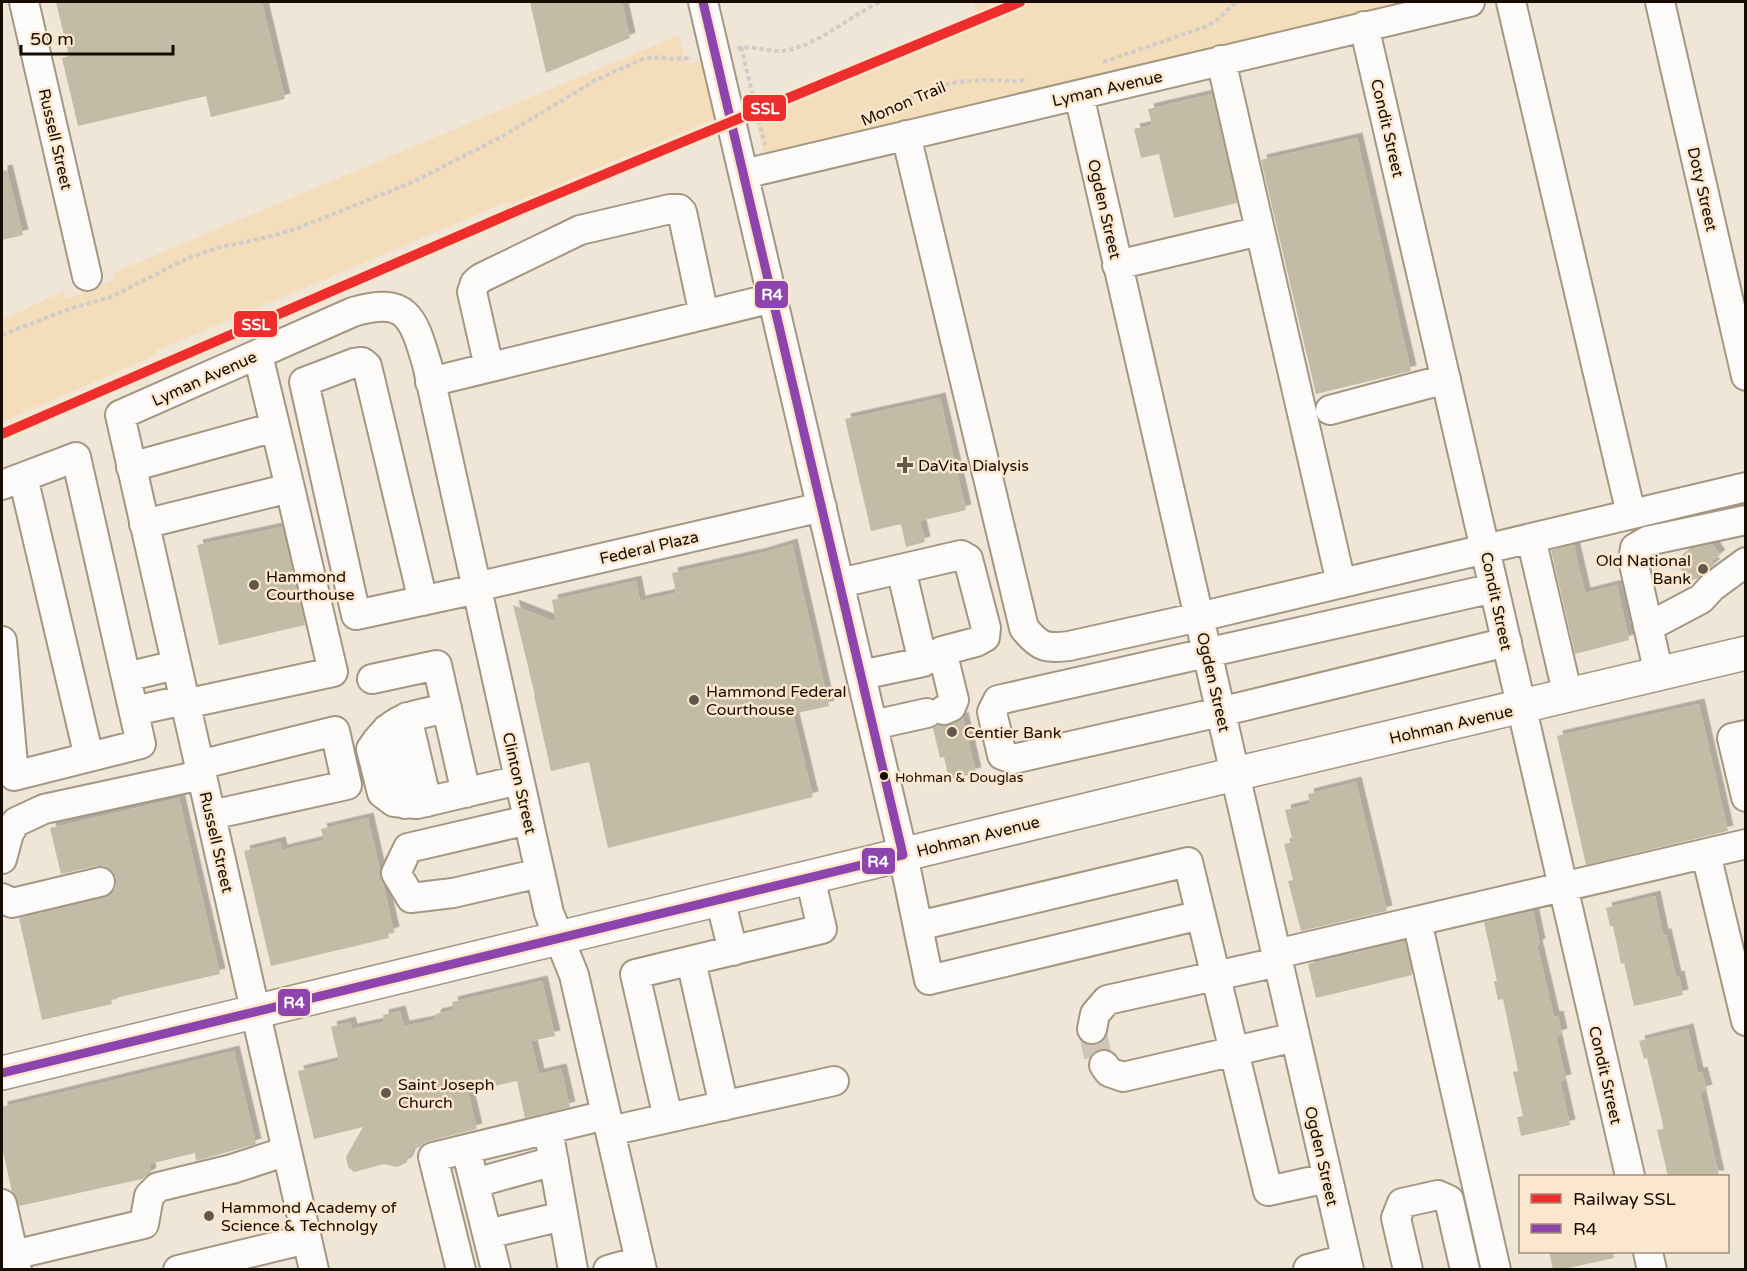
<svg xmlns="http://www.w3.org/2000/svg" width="1747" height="1271" viewBox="0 0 1747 1271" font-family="'Varela Round',sans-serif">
	<defs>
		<filter id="shadow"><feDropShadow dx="5.5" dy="-5.5" stdDeviation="0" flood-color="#0004"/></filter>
	</defs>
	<rect width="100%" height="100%" fill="#f0e6d8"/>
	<path fill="#f4ddba" d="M974,2h488l-695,166 -13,-55 223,-95z
		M679,35l7,29 16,-3 13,58 -199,83 -12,1 -348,148v4l-154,67v-102l62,-29 2,8 48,-19 -1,-7z"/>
	<path fill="#c2bba5" filter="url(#shadow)" d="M56,2h206l23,97 -74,18 -5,-21 -128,30 -16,-68 7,-2z
		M530,2h92l8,36 -84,35z
		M1212,94l25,109 -63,15 -15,-64 -18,4 -7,-29 18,-4 -4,-16z
		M1357,138l54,233 -95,23 -55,-234z
		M7,170l16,65 -21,5v-69z
		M940,398l26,112 -46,11 5,21 -19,5 -5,-23 -30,7 -26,-112z
		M282,527l23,98 -86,20 -22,-100z
		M792,544l37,162 -36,8 20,83 -205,51 -19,-86 -38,9 -17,-76h1l-22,-90 43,17 -4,-22 84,-19 4,20 36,-8 -4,-20 90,-20z
		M1712,544l8,11 -9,7 4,2 -18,15 -8,1 -14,-18 15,-13z
		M1574,545l11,48 32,-8 12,55 -54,14 -24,-104z
		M1699,704l29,127 -142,34 -29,-129z
		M963,717l13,56 -27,6 -5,-22 -4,1 -7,-30 5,-3h13z
		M1356,782l31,129 -86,20 -13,-50 5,-1 -9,-36 9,-2 -8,-32 25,-6 -2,-10z
		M179,798l41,176 -109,25 1,5 -70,16 -23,-102 85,-20 8,-4 4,-8v-8l-4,-7 -8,-5h-8l-35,8 -11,-46z
		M368,818l26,114 -6,2 1,4 -118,28 -27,-115 36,-9 2,8 42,-10 -3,-11z
		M1655,896l8,38h3l10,43 3,-1 4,19 -49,11 -10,-43 -3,1 -8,-38h-3l-4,-18z
		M1533,911l7,33 -3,1 17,72 4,-1 4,18 -6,2 10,44 -6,1 10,44 -49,11 -4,-19 6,-1 -10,-44 5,-1 -15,-72 -5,1 -4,-19h3l-13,-59z
		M1405,941l7,34 -96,23 -8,-34z
		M542,981l13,55 -24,5 8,33 22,-5 9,38 -45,11 -8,-37 -49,11 9,37 -52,13 -5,5 -7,2 -7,14 -9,4 -13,-3 -30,8 -6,-5 -2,-10 17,-30 -49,12 -16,-68 41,-10 -8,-34 19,-5 2,7 32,-7 -1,-7 17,-4 4,15 30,-6 2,-6 18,-4 -2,-8z
		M1688,1029l10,44 4,-1 5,18 -7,2 19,84h-51l-11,-46 7,-1 -17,-71 -3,1 -5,-18z
		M234,1051l22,93 -60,17 -1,-8 -46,11 2,9 -9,6 -123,27 -7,-14 -10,-45v-40z
		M1549,1251h64l1,7 -50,11h-11z"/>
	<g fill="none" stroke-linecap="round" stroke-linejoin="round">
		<path stroke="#d0c5b8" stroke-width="28" stroke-dasharray="28 14" stroke-linecap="butt" d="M1092,1029l6,28 6,8"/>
		<g stroke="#a39782" stroke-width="32">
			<path id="minor" d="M24,2l63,274
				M703,2l200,853 26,125 272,-65
				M1511,2l120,512
				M1660,2l86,374
				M1364,26l266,1150
				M1221,60l120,523
				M1079,95l270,1175
				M906,135l118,493c15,19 22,21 45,18l130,-29 547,-130
				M744,174l726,-172
				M1117,265l143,-34
				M489,367l-17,-75 3,-9 6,-5 99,-48 90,-21h9l3,3 22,103
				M430,382l343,-84
				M1330,410l116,-31
				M131,467l144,-40
				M23,477l66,280
				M2,485l74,-28 65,287 -127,32 -12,-135
				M144,524l146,-36 -32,-133
				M1531,538l37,158
				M901,569l22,93
				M840,583l121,-28 7,4 18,69 -1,9 -9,5 -34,9 -19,11 -62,13
				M476,587l346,-80
				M1494,588l-496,112 -6,12 10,43 11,4 207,-47 287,-70
				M423,601l-56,-235 -5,-4 -8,1 -50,19 52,233 121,-26
				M1648,627l53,-28 11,-12 34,-25
				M942,651l12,49 -3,7 -7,3
				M1659,674l-26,-114 2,-12 12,-7 99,-21
				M126,677l50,-12
				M372,679l65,-14 29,128
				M185,704l148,-32 -43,-184
				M447,708c-37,9 -54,7 -76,41l11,44 12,9 23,2 102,-24
				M134,711l50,-11
				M407,717l20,85
				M873,725l54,-12
				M387,729l18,75
				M1746,735l-14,3 14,59
				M199,765l136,-34 12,54 -136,30
				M528,820l-120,28 -12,25 15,25 42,-5 87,-20
				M1706,854l40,167
				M2,859l7,-26 7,-11 28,-13 157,-34
				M2,898l10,5 88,-21
				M720,899l13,52
				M1417,921l79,349
				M918,926l270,-64 80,329 59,-13
				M1276,954l470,-110
				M691,961l33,145
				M1092,1029l3,-15 12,-14 171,-38
				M1104,1065l5,7 14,5 172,-40
				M668,1118l-33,-144 187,-45 -12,-52
				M548,1129l25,141
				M610,1131l224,-50
				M466,1149l30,121
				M475,1183l79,-22
				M2,1204l15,66
				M487,1234l76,-18
				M1648,1252l4,18
				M13,1255l131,-31 5,-28 9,-9 74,-18 55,-18
				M1308,1269l38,-10
				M178,1270l129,-31
				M314,1270l-194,-855 233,-103c54,-16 60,5 74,52l122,549 25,62 68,295
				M461,1270l-28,-113 173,-42
				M608,1270l32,-9
				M1408,1270l-12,-52 6,-15 36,-8 11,5 16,70"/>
		</g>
		<g stroke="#a39782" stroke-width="36">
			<path id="major" d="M2,1073l1233,-299 511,-121"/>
		</g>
		<path stroke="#d0ccc8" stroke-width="4" stroke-dasharray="4.5 3" stroke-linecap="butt" d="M741,47l24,98
			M737,48c17,-3 36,6 52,2 33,-8 61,-34 91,-48
			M1103,62l102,-35 13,-8 18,-17
			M870,118c30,-17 62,-34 96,-37 21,-2 42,1 62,-1
			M2,335l70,-27 39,-11 75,-38 30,-11 52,-11 33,-10 114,-46 86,-44 95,-57 47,-21 12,-2 18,2 19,-1"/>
		<use href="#minor" stroke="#fdfbf9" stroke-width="28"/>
		<use href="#major" stroke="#fdfbf9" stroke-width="33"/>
		<g stroke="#fae7cd" stroke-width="14">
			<path id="bus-1" d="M2,1073l901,-218 -200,-853"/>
		</g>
		<use href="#bus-1" stroke="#8e44ad" stroke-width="9"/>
		<g stroke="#fae7cd" stroke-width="15">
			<path id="rail-1" d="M2,434l519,-225 499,-207"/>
		</g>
		<use href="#rail-1" stroke="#ee2e2d" stroke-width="10"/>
	</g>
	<g fill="#64584c" stroke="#fae7cd" stroke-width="2">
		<path d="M902 456h6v6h6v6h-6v6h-6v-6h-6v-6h6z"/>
		<circle cx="1703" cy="569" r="6"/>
		<circle cx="254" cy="585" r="6"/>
		<circle cx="694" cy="700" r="6"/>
		<circle cx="952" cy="732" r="6"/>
		<circle cx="386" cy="1093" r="6"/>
		<circle cx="209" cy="1216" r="6"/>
	</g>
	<circle fill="#180c00" stroke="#fae7cd" stroke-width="2" cx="884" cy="776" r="5"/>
	<g text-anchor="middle" stroke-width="5" stroke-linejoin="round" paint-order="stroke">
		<g font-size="14" fill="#180c00" stroke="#fae7cd" text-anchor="start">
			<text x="895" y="782">Hohman &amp; Douglas</text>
		</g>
		<g font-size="16" fill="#180c00" stroke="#fae7cd">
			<text transform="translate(1107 88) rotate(-13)" y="6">Lyman Avenue</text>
			<text transform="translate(903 103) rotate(-23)" y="6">Monon Trail</text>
			<text transform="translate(1388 128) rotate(77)" y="6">Condit Street</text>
			<text transform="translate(56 139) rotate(77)" y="6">Russell Street</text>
			<text transform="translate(1703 189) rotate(77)" y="6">Doty Street</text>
			<text transform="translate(1105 209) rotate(77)" y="6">Ogden Street</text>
			<text transform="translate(204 378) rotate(-24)" y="6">Lyman Avenue</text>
			<text transform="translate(649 547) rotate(-13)" y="6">Federal Plaza</text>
			<text transform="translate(1497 601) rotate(78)" y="6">Condit Street</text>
			<text transform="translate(1214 682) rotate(77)" y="6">Ogden Street</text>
			<text transform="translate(1451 724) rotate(-13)" y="6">Hohman Avenue</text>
			<text transform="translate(520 783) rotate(77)" y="6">Clinton Street</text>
			<text transform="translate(978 836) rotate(-14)" y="6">Hohman Avenue</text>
			<text transform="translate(217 842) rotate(77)" y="6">Russell Street</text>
			<text transform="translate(1606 1075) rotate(77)" y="6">Condit Street</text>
			<text transform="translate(1322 1156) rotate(77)" y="6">Ogden Street</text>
		</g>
		<g font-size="16" fill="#180c00" stroke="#fae7cd" text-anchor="start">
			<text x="918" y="471">DaVita Dialysis</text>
			<text x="1691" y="566" text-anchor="end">Old National<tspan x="1691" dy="18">Bank</tspan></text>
			<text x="266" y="582">Hammond<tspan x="266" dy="18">Courthouse</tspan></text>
			<text x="706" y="697">Hammond Federal<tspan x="706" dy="18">Courthouse</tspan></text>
			<text x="964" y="738">Centier Bank</text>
			<text x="398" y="1090">Saint Joseph<tspan x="398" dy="18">Church</tspan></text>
			<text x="221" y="1213">Hammond Academy of<tspan x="221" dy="18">Science &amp; Technolgy</tspan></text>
		</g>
	</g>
	<g stroke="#fae7cd" stroke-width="2">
		<rect x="742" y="94" width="45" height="28" rx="6" fill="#ee2e2d"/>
		<rect x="754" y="280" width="35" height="29" rx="6" fill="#8e44ad"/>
		<rect x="233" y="310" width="45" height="28" rx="6" fill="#ee2e2d"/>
		<rect x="861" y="847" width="35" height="28" rx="6" fill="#8e44ad"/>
		<rect x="277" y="988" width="34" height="29" rx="6" fill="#8e44ad"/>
	</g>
	<g font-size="16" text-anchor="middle" font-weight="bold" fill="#fff">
		<text x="765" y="114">SSL</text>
		<text x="772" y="300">R4</text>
		<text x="256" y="330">SSL</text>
		<text x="878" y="867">R4</text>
		<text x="294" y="1008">R4</text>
	</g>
	<rect width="1747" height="1271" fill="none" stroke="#180c00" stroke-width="6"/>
	<rect x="1519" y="1175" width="210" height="78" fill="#fae7cd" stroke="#a08f7b" stroke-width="1.5"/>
	<rect x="1531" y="1194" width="30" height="9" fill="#ee2e2d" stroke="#a08f7b" stroke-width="1.5"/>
	<text x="1573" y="1205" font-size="18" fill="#180c00">Railway SSL</text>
	<rect x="1531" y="1224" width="30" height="9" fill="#8e44ad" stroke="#a08f7b" stroke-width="1.5"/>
	<text x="1573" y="1235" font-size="18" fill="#180c00">R4</text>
	<path d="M21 45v9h152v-9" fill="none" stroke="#180c00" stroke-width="3"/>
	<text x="30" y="45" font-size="18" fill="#180c00" stroke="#fae7cd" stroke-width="4.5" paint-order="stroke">50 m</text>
</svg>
